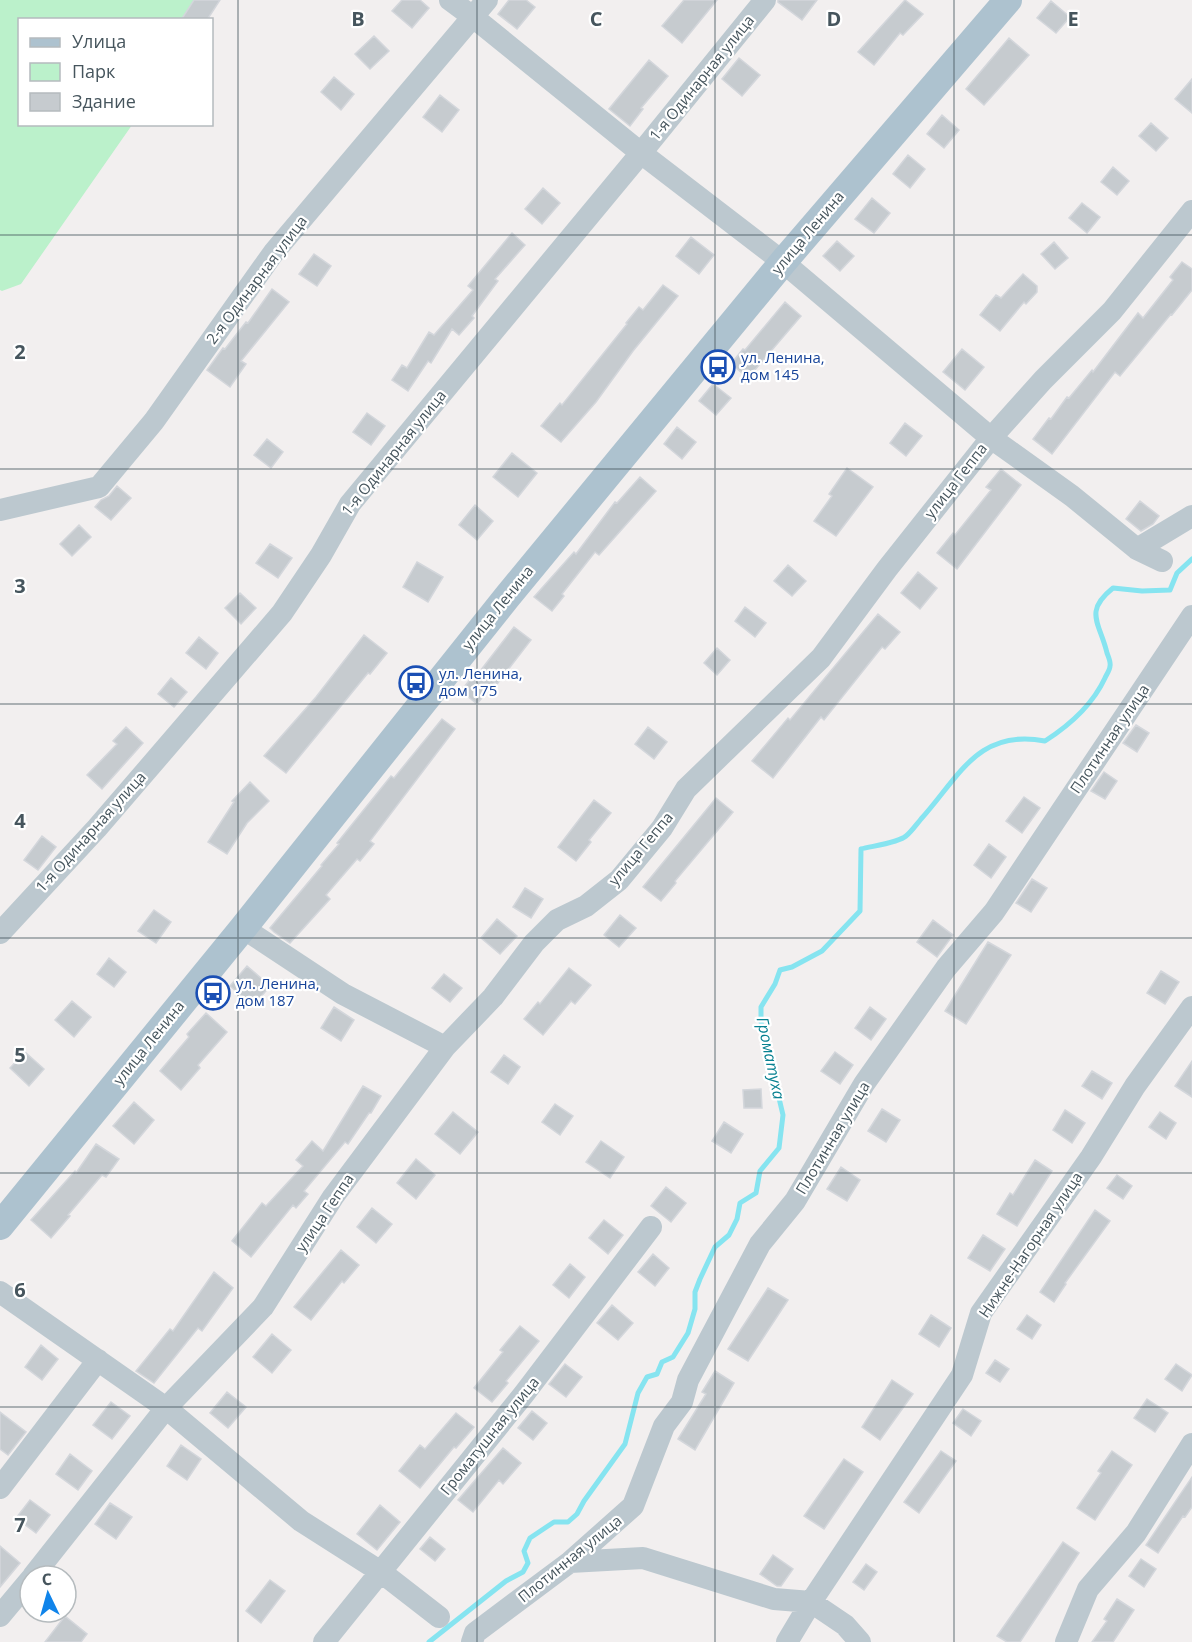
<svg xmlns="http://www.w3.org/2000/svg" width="1192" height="1642" viewBox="0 0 1192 1642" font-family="'Open Sans',sans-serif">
	<rect width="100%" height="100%" fill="#f2efef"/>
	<path fill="#bbf1cb" d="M0,0h219l-14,19 -185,1v104l112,1 -111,159 -19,7 -2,-1z"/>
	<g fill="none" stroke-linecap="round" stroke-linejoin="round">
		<path stroke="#86e4f0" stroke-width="5" d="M429,1642l77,-61 17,-9 5,-9 -4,-12 6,-13 24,-16h14l9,-8 7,-13 41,-57 13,-51 9,-16 10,-3 5,-12 11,-5 15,-24 7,-24v-17l5,-13 15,-32 14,-12 8,-16 3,-16 16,-10 4,-22 19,-23 4,-33 -22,-93v-15l14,-23 5,-14 12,-3 30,-16 38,-40 1,-62c11,-3 37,-6 45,-13 5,-4 10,-11 15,-17 38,-42 57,-91 124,-78 25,-16 47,-35 60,-63 1,-3 5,-8 5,-12 1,-4 -2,-10 -3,-13 -7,-30 -24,-41 6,-65l29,3 28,-1 7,-17 15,-14"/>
	</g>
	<path fill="#c6cbcf" stroke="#d3d6db" stroke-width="1.5" d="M194,0h26l-13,20h-26z
		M402,0h18l9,8 -17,20 -20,-17z
		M509,0h17l9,7 -18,22 -19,-15z
		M684,0h33l-35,43 -20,-17z
		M778,0h39l-15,20 -24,-18z
		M905,0l18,14 -20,21 -3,-2 -26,32 -16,-13z
		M1051,1l19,16 -14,16 -19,-15z
		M374,36l15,15 -19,18 -15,-15z
		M1009,38l20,17 -45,50 -18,-16z
		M739,58l21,17 -18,21 -20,-17z
		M649,60l19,16 -27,32 2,1 -13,17 -21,-17z
		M334,77l20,17 -13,16 -20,-18z
		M1192,79v34l-17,-14z
		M440,95l19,15 -17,22 -19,-15z
		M942,115l17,15 -15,18 -17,-14z
		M1151,123l17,15 -12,13 -17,-15z
		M908,155l17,14 -15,19 -17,-14z
		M1113,167l16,14 -12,14 -16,-13z
		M543,188l17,15 -18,21 -17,-15z
		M872,198l18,15 -16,20 -19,-14z
		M1082,203l18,14 -13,16 -18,-15z
		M512,233l13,12 -30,34 3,2 -26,35 2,2 -15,17 -7,-6 -21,34 -3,-2 -20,30 -16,-11 10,-15 5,3 22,-36 5,3 39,-45 -5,-4z
		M691,237l23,18 -15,19 -23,-18z
		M837,241l17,15 -14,15 -17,-15z
		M1054,242l14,16 -13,11 -14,-15z
		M314,254l17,12 -14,20 -18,-12z
		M1182,262l10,7v21l-20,25 -1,-1 -51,62 -5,-4 -63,82 -19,-15 16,-21 2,1 16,-22 2,1 23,-28 1,2 45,-59 5,5 30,-38 -3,-3z
		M1023,274l14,12v6l-11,12 -2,-2 -24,29 -20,-16 16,-20 5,3z
		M663,285l15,11 -45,55 -37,51 -35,40 -20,-16 19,-23 2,2 65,-81 -1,-1 13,-16 4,3z
		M272,289l17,13 -48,59 5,3 -16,23 -23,-17 16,-22 2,1 21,-27 2,1z
		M785,302l16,14 -53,62 -17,-14 12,-15 2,1z
		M962,349l22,18 -19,23 -22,-18z
		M713,384l18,14 -15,17 -17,-14z
		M367,413l18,13 -14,19 -18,-13z
		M905,423l17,13 -16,20 -16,-13z
		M677,427l19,15 -14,17 -18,-15z
		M267,439l16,13 -12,16 -17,-13z
		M512,453l25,20 -19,24 -25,-20z
		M847,468l26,19 -37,49 -22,-15 18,-25 -3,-2z
		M1001,469l20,16 -64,84 -20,-16 16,-20 2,2 36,-45 -5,-3z
		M640,477l16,14 -57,64 -4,-3 -33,42 2,2 -12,15 -18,-14 40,-45 2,2 39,-52 2,1z
		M117,486l14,12 -20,22 -16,-13 6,-7 8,-4z
		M1140,501l19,15 -6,8 -12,7 -15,-12z
		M475,505l18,16 -16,19 -18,-15z
		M79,525l12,12 -19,19 -12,-12z
		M270,544l22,14 -14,20 -22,-15z
		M417,562l26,15 -15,25 -25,-15z
		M788,565l18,16 -14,15 -18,-15z
		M918,572l19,16 -17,21 -19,-16z
		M240,593l16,15 -15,16 -16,-16z
		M745,607l21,16 -11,14 -20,-16z
		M878,614l22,18 -15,17 -3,-2 -58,73 -3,-3 -48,61 -21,-17 36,-43 2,2z
		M514,627l17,13 -34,44 -2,-2 -18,22 -16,-13 11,-14 2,2z
		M364,635l23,18 -17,21 -2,-1 -82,100 -22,-17 52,-59z
		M199,637l19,16 -12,16 -20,-16z
		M717,648l13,12 -13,15 -13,-12z
		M171,678l16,14 -13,15 -16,-13z
		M442,719l13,10 -85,112 4,3 -14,17 -3,-2 -31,36 4,4 -40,44 -16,-11 -4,-4 52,-62 -1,-1 18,-21 -2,-1 54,-67 3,2z
		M1136,725l13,8 -12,19 -14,-9z
		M126,727l17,16 -41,46 -15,-14 30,-31 -4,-3z
		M648,727l19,15 -13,17 -19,-15z
		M1104,772l13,9 -12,18 -14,-8z
		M250,782l19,19 -22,22 -20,31 -19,-12 26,-40 -2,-1z
		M1024,797l16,11 -18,25 -16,-12z
		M716,798l17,14 -58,69 1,2 -15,18 -18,-14z
		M594,800l17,13 -22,27 2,2 -15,19 -18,-14z
		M42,836l14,11 -18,23 -14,-10z
		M989,844l17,13 -15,21 -17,-13z
		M1032,879l15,9 -16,24 -15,-9z
		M525,888l18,11 -12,19 -18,-11z
		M154,910l17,12 -15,21 -18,-12z
		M620,915l16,13 -17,19 -15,-12z
		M497,919l20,17 -17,18 -19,-16z
		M933,920l20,15 -16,22 -20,-15z
		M988,942l23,13 -45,69 -21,-13z
		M109,958l17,14 -12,15 -17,-13z
		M247,966l23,20 -17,20 -23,-20z
		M569,968l22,17 -16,19 -4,-3 -28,34 -19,-16 14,-17 2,2z
		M1161,971l18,11 -14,22 -18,-11z
		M444,974l18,14 -12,14 -18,-14z
		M72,1001l19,16 -17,20 -19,-17z
		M334,1007l20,13 -13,21 -20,-13z
		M870,1007l16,12 -15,21 -16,-12z
		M206,1013l21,19 -29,33 2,3 -19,22 -21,-19 29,-34 -2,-3z
		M25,1052l19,17 -15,17 -19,-18z
		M835,1052l18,13 -13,19 -19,-13z
		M504,1055l16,12 -12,17 -17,-12z
		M1192,1061v36l-17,-11z
		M1092,1071l20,12 -10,16 -20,-13z
		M363,1086l18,10 -10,17h-2l-21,31 -3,-2 -41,49 4,3 -12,14 -3,-3 -42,52 -19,-16 30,-38 4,3 37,-40 -7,-6 16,-19 11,10z
		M761,1089l1,19h-18l-1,-18z
		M134,1102l20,18 -20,24 -21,-18z
		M555,1104l18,12 -13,19 -18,-13z
		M882,1109l18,11 -14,22 -18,-11z
		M1065,1110l20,13 -13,20 -19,-13z
		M453,1112l25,20 -18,22 -25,-20z
		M1160,1112l16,11 -10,16 -17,-12z
		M724,1122l19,12 -12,19 -19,-12z
		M601,1141l23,16 -14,21 -24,-16z
		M96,1144l23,15 -13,18 -4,-2 -34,40 2,1 -19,22 -20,-18 44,-49 1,2z
		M416,1159l19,16 -19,24 -19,-16z
		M1035,1160l17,11 -35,55 -20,-12 13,-21 3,2z
		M841,1167l19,13 -13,21 -20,-12z
		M1117,1175l15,11 -9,13 -16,-11z
		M666,1187l20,16 -15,19 -20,-16z
		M372,1208l20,16 -16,19 -19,-16z
		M1095,1210l15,11 -45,62 1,1 -12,18 -14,-10z
		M604,1220l19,15 -15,19 -19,-16z
		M983,1235l22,14 -15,22 -22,-13z
		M341,1250l18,15 -15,18 -2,-2 -31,39 -17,-13z
		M653,1254l16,14 -14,18 -17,-14z
		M570,1264l15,13 -16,21 -16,-13z
		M214,1272l19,16 -31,43 -4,-3 -44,55 -18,-12 34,-42 3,2z
		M768,1288l20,12 -40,61 -20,-12z
		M612,1305l21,18 -15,17 -21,-17z
		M931,1315l20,13 -12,19 -20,-13z
		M1027,1315l14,10 -9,14 -15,-10z
		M520,1326l19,15 -33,40 2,2 -16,19 -18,-14 29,-36 -3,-2z
		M272,1334l19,16 -19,23 -19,-16z
		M41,1345l17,14 -16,21 -17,-13z
		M995,1360l14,9 -9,13 -14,-9z
		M565,1364l17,13 -16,20 -17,-13z
		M1176,1364l16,11 -10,16 -17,-12z
		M715,1371l19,12 -39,67 -17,-11 28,-45 -4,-2z
		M892,1380l21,14 -33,46 -18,-13z
		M227,1392l19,15 -18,21 -18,-15z
		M1147,1399l21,14 -13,19 -21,-14z
		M111,1402l19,14 -18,23 -19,-14z
		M963,1409l18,12 -10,15 -18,-13z
		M532,1411l15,12 -14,17 -15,-12z
		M0,1412l26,20 -18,23 -8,-6z
		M456,1413l18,14 -18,21 -2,-1 -34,41 -21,-17 21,-26 5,4z
		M181,1445l20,14 -14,21 -20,-14z
		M503,1448l18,15 -18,21 -4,-4 -26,32 -15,-12z
		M941,1451l15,10 -37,52 -15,-11z
		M1112,1451l20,14 -37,55 -18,-12 24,-35 -3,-2z
		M70,1454l22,17 -14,19 -22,-16z
		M844,1459l19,13 -39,57 -20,-13z
		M1192,1477v30l-7,10 -2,-1 -25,37 -12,-8z
		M30,1500l20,15 -14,18 -20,-15z
		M110,1503l22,14 -16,22 -21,-15z
		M380,1505l20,17 -23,28 -20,-16z
		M430,1537l15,12 -10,12 -15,-12z
		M1063,1542l16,11 -59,89h-13l-10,-6z
		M0,1546l20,17 -20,24z
		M773,1555l20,14 -12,17h-4l-17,-12z
		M1141,1559l15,10 -12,18 -15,-11z
		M866,1564l11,8 -13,18 -11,-8z
		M270,1580l15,11 -24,32 -15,-12z
		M1117,1599l17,11 -21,32h-21l15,-21 -3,-2z
		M65,1616l22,18 -6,8h-36z"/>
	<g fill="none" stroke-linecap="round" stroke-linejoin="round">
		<path stroke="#bcc8cf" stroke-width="22" d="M450,0l23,17 168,136 142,109 208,176 81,58 65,53 25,12
			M0,510l99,-23 55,-66 120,-169 213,-252
			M1137,549l55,-33
			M243,928l100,66 102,53
			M0,933l97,-105 185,-215 39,-58 29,-51 291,-351 124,-153
			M0,1292l166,116 135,113 80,51 58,45
			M0,1488l98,-128
			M570,1562l73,-4 131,41 37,3 34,23 15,17
			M33,1576l133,-168 97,-101 70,-110 112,-150 48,-50 41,-54 23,-23 29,-14 33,-26 43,-52 24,-39 135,-131 66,-89 104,-131 52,-58 69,-69 80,-100
			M0,1616l30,-36
			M324,1642l200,-248 127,-167
			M472,1642l3,-9 95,-71 63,-56 31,-80 18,-24 6,-22 72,-136 35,-43 69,-117 82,-116 48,-56 198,-296
			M787,1642l24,-40 151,-227 19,-62 110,-156 44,-71 57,-79
			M1066,1642l22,-53 48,-56 56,-89"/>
		<path stroke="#adc2cf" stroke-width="28" d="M0,1226l243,-298 264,-331 276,-335 225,-262"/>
	</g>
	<path fill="none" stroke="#46555d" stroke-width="1.5" stroke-opacity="0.55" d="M238,0v1642M477,0v1642M715,0v1642M954,0v1642M0,235h1192M0,469h1192M0,704h1192M0,938h1192M0,1173h1192M0,1407h1192"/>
	<defs>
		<g id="bus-ring" transform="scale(1.725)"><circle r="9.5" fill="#fff" stroke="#1a4fb4" stroke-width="1.5"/><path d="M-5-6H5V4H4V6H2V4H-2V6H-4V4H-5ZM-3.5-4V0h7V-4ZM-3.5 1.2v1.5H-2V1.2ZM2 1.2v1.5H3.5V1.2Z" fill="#1a4fb4"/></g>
	</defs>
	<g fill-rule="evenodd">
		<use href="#bus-ring" x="718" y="367"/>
		<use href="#bus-ring" x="416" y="683"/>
		<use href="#bus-ring" x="213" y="993"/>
	</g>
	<g text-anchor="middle" stroke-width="4.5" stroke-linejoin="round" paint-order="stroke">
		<g font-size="15" fill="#46555d" stroke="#fff">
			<text transform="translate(702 78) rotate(-51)" y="5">1-я Одинарная улица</text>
			<text transform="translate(808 233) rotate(-50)" y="5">улица Ленина</text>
			<text transform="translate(257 280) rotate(-53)" y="5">2-я Одинарная улица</text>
			<text transform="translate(394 453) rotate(-51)" y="5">1-я Одинарная улица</text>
			<text transform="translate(956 481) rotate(-52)" y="5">улица Геппа</text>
			<text transform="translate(498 608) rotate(-51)" y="5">улица Ленина</text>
			<text transform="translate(1110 739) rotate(-56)" y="5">Плотинная улица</text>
			<text transform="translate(91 832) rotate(-48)" y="5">1-я Одинарная улица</text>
			<text transform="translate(641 849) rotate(-50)" y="5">улица Геппа</text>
			<text transform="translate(149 1043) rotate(-51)" y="5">улица Ленина</text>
			<text transform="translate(833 1138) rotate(-59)" y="5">Плотинная улица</text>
			<text transform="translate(325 1213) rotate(-56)" y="5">улица Геппа</text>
			<text transform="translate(1031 1245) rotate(-56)" y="5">Нижне-Нагорная улица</text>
			<text transform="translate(490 1436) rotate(-51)" y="5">Громатушная улица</text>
			<text transform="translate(570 1559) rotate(-39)" y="5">Плотинная улица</text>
		</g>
		<g font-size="15" fill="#164399" stroke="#fff" text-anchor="start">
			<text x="741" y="363">ул. Ленина,<tspan x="741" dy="17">дом 145</tspan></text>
			<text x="439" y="679">ул. Ленина,<tspan x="439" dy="17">дом 175</tspan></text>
			<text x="236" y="989">ул. Ленина,<tspan x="236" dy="17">дом 187</tspan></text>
		</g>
		<g font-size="16" font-style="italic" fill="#088191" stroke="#fff">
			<text transform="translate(771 1058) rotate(78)" y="6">Громатуха</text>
		</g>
	</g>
	<g font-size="20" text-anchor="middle" font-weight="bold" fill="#46555d" stroke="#fff" stroke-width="4.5" stroke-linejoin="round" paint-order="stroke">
		<text x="358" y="26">B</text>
		<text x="596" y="26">C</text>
		<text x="834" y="26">D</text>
		<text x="1073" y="26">E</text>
		<text x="20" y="359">2</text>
		<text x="20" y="593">3</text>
		<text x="20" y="828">4</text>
		<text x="20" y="1062">5</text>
		<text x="20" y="1297">6</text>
		<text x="20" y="1532">7</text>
	</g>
	<rect x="18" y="18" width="195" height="108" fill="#ffffff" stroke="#b5bbbe" stroke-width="1.5"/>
	<rect x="30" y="38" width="30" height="9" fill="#adc2cf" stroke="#b5bbbe" stroke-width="1.5"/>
	<text x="72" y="48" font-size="18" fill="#46555d">Улица</text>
	<rect x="30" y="63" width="30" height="18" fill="#bbf1cb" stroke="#b5bbbe" stroke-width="1.5"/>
	<text x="72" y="78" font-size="18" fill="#46555d">Парк</text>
	<rect x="30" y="93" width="30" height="18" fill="#c6cbcf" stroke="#b5bbbe" stroke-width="1.5"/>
	<text x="72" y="108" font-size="18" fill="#46555d">Здание</text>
	<g transform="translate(48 1594) rotate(355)"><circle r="28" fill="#ffffff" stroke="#b5bbbe" stroke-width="1.5"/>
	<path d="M0-4.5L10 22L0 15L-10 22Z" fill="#1084ea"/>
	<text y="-9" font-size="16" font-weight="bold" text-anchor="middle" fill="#46555d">С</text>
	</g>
</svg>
